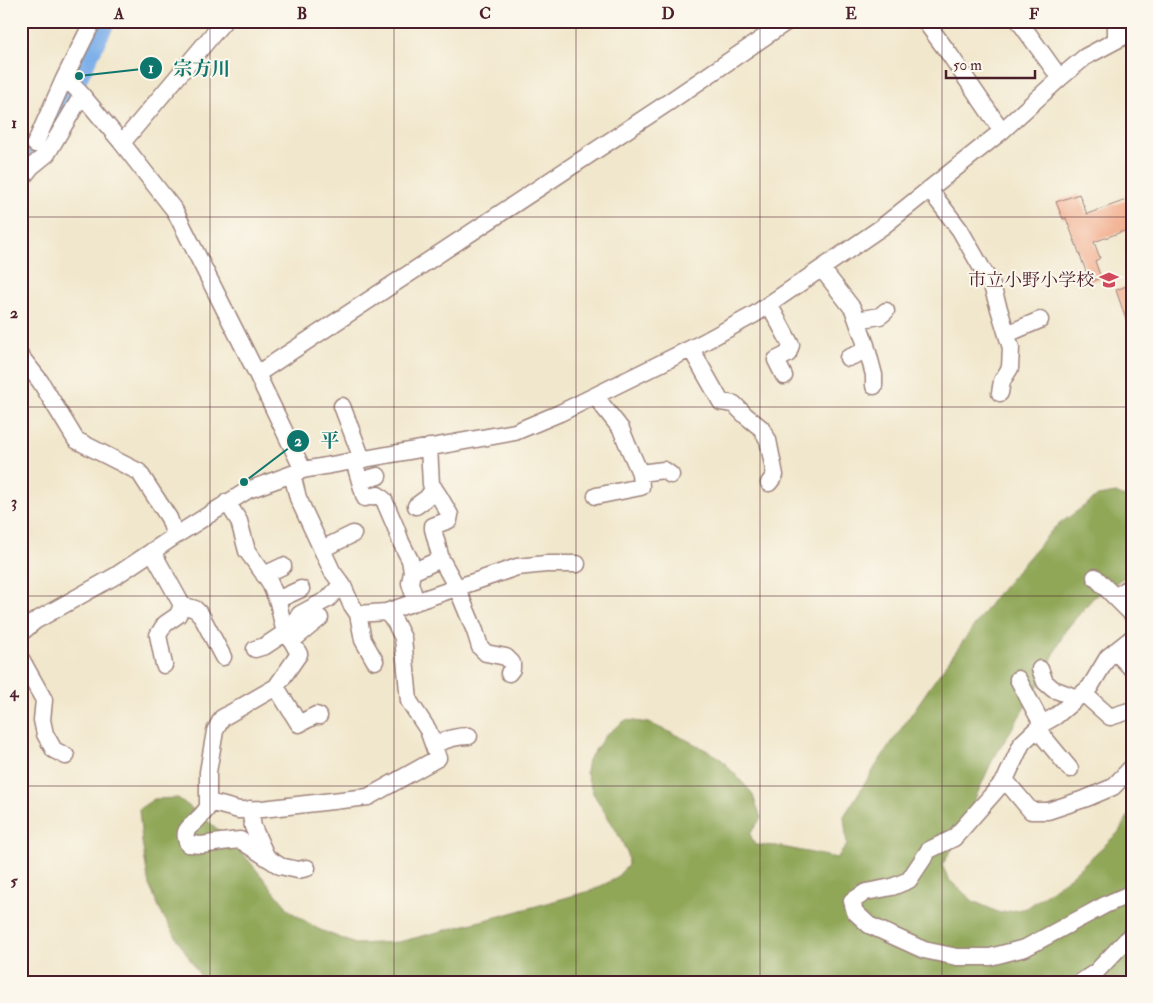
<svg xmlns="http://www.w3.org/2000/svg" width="1153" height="1003" viewBox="0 0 1153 1003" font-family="'IM FELL Double Pica','Noto Serif JP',serif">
	<rect width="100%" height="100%" fill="#fbf7ec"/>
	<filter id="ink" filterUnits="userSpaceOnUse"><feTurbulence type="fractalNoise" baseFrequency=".02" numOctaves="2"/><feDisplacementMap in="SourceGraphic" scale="10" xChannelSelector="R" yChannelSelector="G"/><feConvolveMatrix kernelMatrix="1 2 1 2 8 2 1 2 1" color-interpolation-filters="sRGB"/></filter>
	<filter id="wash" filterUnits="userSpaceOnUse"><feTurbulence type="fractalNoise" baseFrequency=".0096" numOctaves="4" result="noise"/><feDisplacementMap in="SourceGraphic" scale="20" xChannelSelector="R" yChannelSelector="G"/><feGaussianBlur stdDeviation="1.12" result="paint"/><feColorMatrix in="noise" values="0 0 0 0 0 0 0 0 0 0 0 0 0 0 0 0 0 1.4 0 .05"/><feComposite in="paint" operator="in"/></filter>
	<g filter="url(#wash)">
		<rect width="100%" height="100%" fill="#f1e7cc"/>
		<path fill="#90a759" stroke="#6d6342" d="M1116,493l16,8v71l-39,26 -28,33 -23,48 -51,84 -37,83 -12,19 7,15 24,21 27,12 27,-5 44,-32 47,-43 14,-23v172h-928l-42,-68 -13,-29 -7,-43 -3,-33 15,-10 24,-1 24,18 33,28 56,68 27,17 37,15 44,-2 109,-28 85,-24 22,-11 13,-14 -1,-13 -10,-20 -24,-39 -7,-21 2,-12 18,-25 20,-15 23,3 38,17 32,17 33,36 9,25 -11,16 5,11 22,1 60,12 10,-13 -3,-29 37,-58 49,-71 65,-90 59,-69 44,-32z"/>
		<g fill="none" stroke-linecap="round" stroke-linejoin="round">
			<path stroke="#7dafe9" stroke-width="21" d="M21,168l24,-26 60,-121"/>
		</g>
		<g id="blocks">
			<path fill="#f1a583" d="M1079,194l8,20 45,-16v30l-38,14 6,16 -5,3 6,17 -11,4 -24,-64 -3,1 -7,-17z
				M1132,284v46l-2,1 -14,-41z"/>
		</g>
	</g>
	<g filter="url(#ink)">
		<use href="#blocks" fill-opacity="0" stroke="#9e837c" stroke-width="1"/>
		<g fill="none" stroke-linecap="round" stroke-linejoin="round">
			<g stroke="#9e837c" stroke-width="19">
				<path id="minor" d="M925,21l25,34 52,76
					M1019,21l41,57
					M1116,40v-13l5,-6
					M64,79l5,2 13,14 40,48 53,68 82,163 46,96
					M122,143l102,-122
					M35,144l29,-65 29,-58
					M21,180l10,-13 16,-13 35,-59
					M929,189l31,41 32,56 19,62 -1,20 -8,13 -2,12
					M822,269l31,40 13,36 8,30v11
					M769,304l22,41 -3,9 -12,6 8,16
					M857,320l23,-4 6,-5
					M1007,334l33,-14
					M691,349l30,53 13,2 12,12 15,12 7,12 7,35 -6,8
					M21,357l19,24 36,59 63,32 30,46 6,18
					M848,358l12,-5 6,-8
					M257,374l409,-270 122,-83
					M595,396l26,33 7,17 12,27 1,14 -45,9
					M342,406l20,53
					M429,447l2,37 8,12 11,19 -1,5 -16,6v3l8,30 16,29 18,43 5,16 6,6 20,4 6,6v6l-3,4
					M354,461l11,37 13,-3 6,5 12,28 5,14 9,18 2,12 -2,11 6,19
					M640,473l24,-3 7,5
					M360,481l18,-5
					M227,502l12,19 8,30 22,30 9,21 5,23 16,29 -23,33 -54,31 -7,13 -7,41v35c-3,5 -7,9 -11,13 -9,9 -15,10 -9,24l14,1 19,-3 19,-2 40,26 18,4 9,-2
					M416,506l11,-8 7,-10
					M322,549l31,-15
					M152,551l30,54 13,4 6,6 22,42
					M412,572l29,-13
					M264,575l19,-9
					M1095,577l37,37
					M1115,597l17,-11
					M277,600l24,-11
					M386,612l131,-45 29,-3h31
					M358,614l5,26 12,21
					M21,633l14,-12 82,-46 58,-39 73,-46 55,-20 212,-38 45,-19 142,-70 53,-29 127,-87 120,-96 58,-53 25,-21 47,-25
					M299,634l-3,-14 4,-6 28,-15 14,-15
					M1132,638l-24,19 -18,30 -34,29 -14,8 -20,19 -17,37 -51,58 -25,12 -20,30 -17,7 -26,5 -14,9 3,11 14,13 55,25 33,7h33l35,-9 80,-43 27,-12
					M293,640l27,-22
					M255,649l10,-3 21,-14
					M1115,651l17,18
					M21,659l23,41 -2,20 3,14 9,16 12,6
					M164,665l-6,-30 7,-11 13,-9 4,-10
					M1040,669l5,13 8,7 24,9
					M1018,679l24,45
					M276,687l23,37 17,-9 3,1
					M1083,693l27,24 19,-6
					M1037,729l33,40
					M434,745c12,-6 22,-9 35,-9
					M1005,780l26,31h17l39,-13 26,-11 19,-20
					M209,802l30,8 23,-1 106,-12 70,-39 -10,-28 -19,-29 -6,-63 -8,-16 -9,-10 -28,2 -7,-10 -8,-18 -11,-15 -34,-73 -6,-24
					M250,809l3,18 14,31
					M1081,982l15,-10 36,-38"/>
			</g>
			<use href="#minor" stroke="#fff" stroke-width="16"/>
		</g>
	</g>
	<path fill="none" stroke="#4a1f2b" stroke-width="1" stroke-opacity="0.55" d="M210,21v961M394,21v961M576,21v961M760,21v961M942,21v961M21,217h1111M21,407h1111M21,596h1111M21,786h1111"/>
	<defs>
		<g id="school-bare" transform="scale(1.5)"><path d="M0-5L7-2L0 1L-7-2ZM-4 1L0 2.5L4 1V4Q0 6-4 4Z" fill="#d1495b" stroke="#fbf7ec" stroke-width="2.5" paint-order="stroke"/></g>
	</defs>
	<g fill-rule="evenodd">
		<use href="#school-bare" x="1109" y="280"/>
	</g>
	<g text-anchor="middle" stroke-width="4" stroke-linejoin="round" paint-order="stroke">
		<g font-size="18" fill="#4a1f2b" stroke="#fbf7ec" text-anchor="end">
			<text x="1094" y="286">市立小野小学校</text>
		</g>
	</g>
	<path fill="none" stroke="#0f766e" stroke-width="2" d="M79 76L151 68M244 482L298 441"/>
	<g fill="#0f766e" stroke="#fbf7ec" stroke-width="2">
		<circle cx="79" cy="76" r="5"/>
		<circle cx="244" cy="482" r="5"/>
		<circle cx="151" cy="68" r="12"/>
		<circle cx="298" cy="441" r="12"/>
	</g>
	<g font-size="15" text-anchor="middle" font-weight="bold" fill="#fff">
		<text x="151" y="73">1</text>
		<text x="298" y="446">2</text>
	</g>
	<g font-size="19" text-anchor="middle" font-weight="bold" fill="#0f766e" stroke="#fbf7ec" stroke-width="4" stroke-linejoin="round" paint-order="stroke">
		<text x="202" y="75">宗方川</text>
		<text x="330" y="447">平</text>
	</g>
	<rect width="1153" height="1003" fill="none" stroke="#fbf7ec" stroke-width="55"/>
	<path d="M946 70v8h89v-8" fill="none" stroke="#4a1f2b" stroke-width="2.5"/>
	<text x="953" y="70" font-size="15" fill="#4a1f2b" stroke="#fbf7ec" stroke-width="4" paint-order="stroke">50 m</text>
	<rect x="28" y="28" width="1098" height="948" fill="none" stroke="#4a1f2b" stroke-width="2"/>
	<g font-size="16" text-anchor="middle" font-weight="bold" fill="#4a1f2b">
		<text x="119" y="19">A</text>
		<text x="302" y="19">B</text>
		<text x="485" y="19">C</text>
		<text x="668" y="19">D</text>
		<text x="851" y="19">E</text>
		<text x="1034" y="19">F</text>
		<text x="14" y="128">1</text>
		<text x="14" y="318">2</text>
		<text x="14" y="507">3</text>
		<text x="14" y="697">4</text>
		<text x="14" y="886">5</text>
	</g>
</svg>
